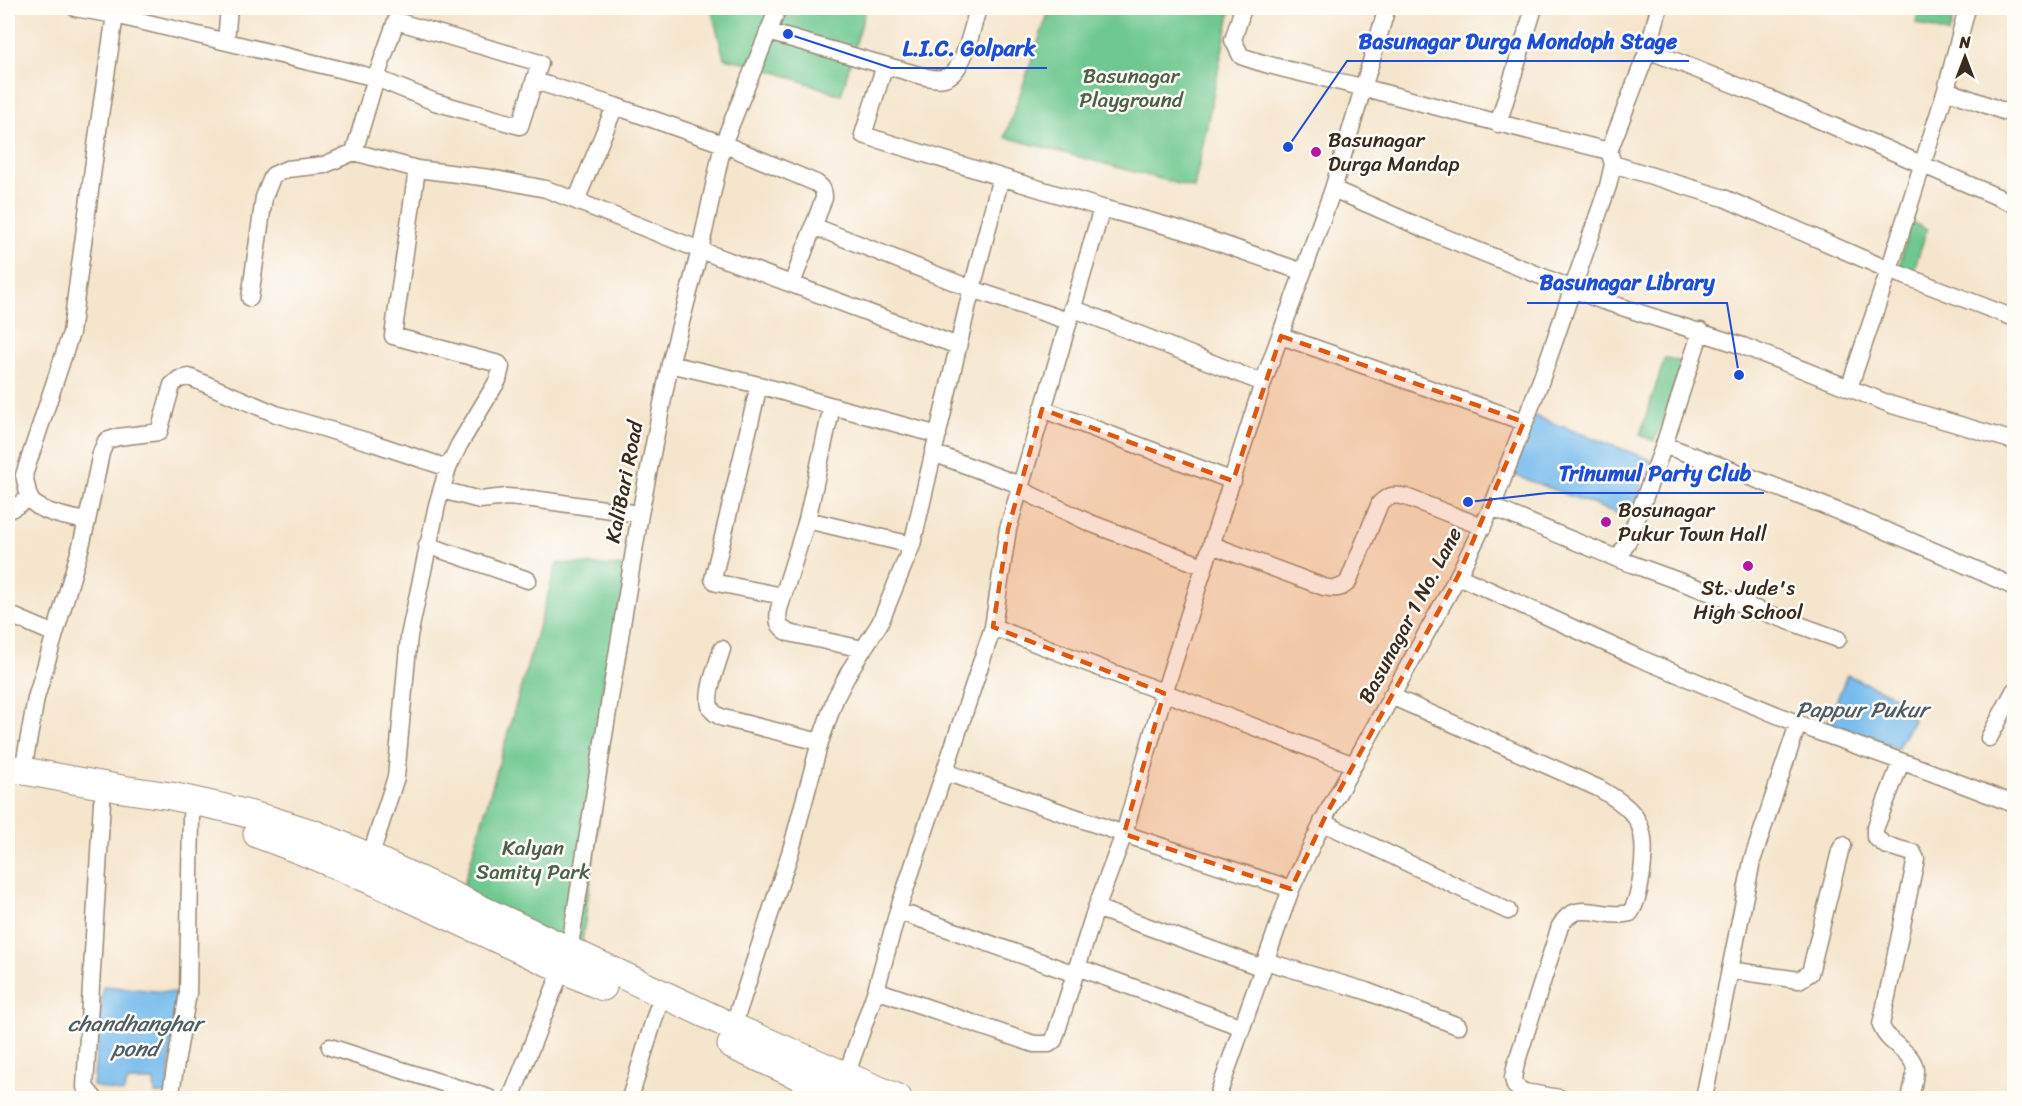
<svg xmlns="http://www.w3.org/2000/svg" width="2022" height="1106" viewBox="0 0 2022 1106" font-family="Sriracha,sans-serif">
	<rect width="100%" height="100%" fill="#fdfcf7"/>
	<filter id="ink" filterUnits="userSpaceOnUse"><feTurbulence type="fractalNoise" baseFrequency=".0167" numOctaves="2"/><feDisplacementMap in="SourceGraphic" scale="12" xChannelSelector="R" yChannelSelector="G"/><feConvolveMatrix kernelMatrix="1 2 1 2 8 2 1 2 1" color-interpolation-filters="sRGB"/></filter>
	<filter id="wash" filterUnits="userSpaceOnUse"><feTurbulence type="fractalNoise" baseFrequency=".008" numOctaves="4" result="noise"/><feDisplacementMap in="SourceGraphic" scale="24" xChannelSelector="R" yChannelSelector="G"/><feGaussianBlur stdDeviation="1.35" result="paint"/><feColorMatrix in="noise" values="0 0 0 0 0 0 0 0 0 0 0 0 0 0 0 0 0 1.4 0 .05"/><feComposite in="paint" operator="in"/></filter>
	<g filter="url(#wash)">
		<rect width="100%" height="100%" fill="#f5e5cc"/>
		<path fill="#6ec88f" stroke="#547956" stroke-width="1.5" d="M714,8h152l-25,87 -88,-31 -29,-6 -12,-47z
			M1050,8h181l-37,180 -189,-51z
			M1920,8h35l-6,26 -33,-11z
			M1910,222l17,7 -14,44 -14,-4z
			M1665,358l22,5 -33,78 -14,-6z
			M557,563l76,4 -53,390 -118,-66z"/>
		<path fill="#75bbec" stroke="#587285" stroke-width="1.5" d="M1534,416l117,44 -22,58 -117,-44z
			M1847,675l52,23 14,22 -16,29 -69,-27z
			M103,986l73,7 -8,101h-13l-1,-13h-26l-5,12 -30,-7z"/>
	</g>
	<g filter="url(#ink)">
		<g fill="none" stroke-linecap="round" stroke-linejoin="round">
			<g stroke="#988875" stroke-width="19">
				<path id="minor" d="M116,8l-1,7 261,63 59,24 85,24 20,-63 -144,-42 -20,57 -22,74 -30,13 -37,4 -14,6 -9,22 -14,101
					M1243,8l-10,32 8,16c40,15 83,21 124,32 81,21 162,43 244,63
					M1967,8l-21,82 -57,180 125,48
					M768,32l158,45c9,2 16,3 23,-1 16,-8 24,-52 29,-68
					M226,41l3,-33
					M1648,50l120,48 246,106
					M885,65l-22,70 239,73 80,22 121,42
					M535,81l80,25
					M1946,90l68,25
					M1498,124l36,-116
					M354,152l63,17 73,9 56,11 154,61 258,96
					M1613,164l111,34 165,72 -40,118
					M1333,189l101,44 169,68 140,45 149,59 122,36
					M576,201l39,-95 108,38 93,39c6,4 8,7 8,15l-32,86
					M813,226l159,63 96,32
					M1072,308l191,75
					M1281,336l243,86
					M670,364l89,21 73,21 -25,114 105,25
					M759,385l-46,194 4,4 66,13
					M832,406l106,29
					M1042,409l191,72
					M1664,445c118,43 237,89 350,142
					M933,453l87,32
					M1019,489l71,34 113,43
					M442,490l38,10 27,-3 26,2 107,15
					M1492,507l126,52 220,80
					M8,509h3l19,-11
					M807,520l-28,89c-2,13 -1,17 10,24l74,16
					M87,521l14,-68 5,-12 12,-4 41,-5 13,-47 7,-6 10,-2 87,37 97,29 75,25
					M427,545l101,35
					M1212,545l112,42c10,2 16,3 24,-5l32,-79c9,-8 15,-9 26,-6l77,30
					M1618,559l12,-22 34,-92 37,-114
					M1458,576l181,82 177,73 101,36 97,37
					M8,614l47,20
					M993,627l361,138
					M722,649c-4,14 -19,49 -10,61 2,4 7,6 11,8l97,24
					M1391,696l207,92c41,23 50,37 44,84 -2,15 -4,29 -12,41 -27,7 -54,-16 -70,13l-44,138 -3,14 2,8 9,6 36,6
					M1989,738l25,-47
					M1901,762l-26,67v8l10,8 28,8 3,6 -35,166c6,20 33,26 34,45 0,9 -3,19 -5,28
					M23,770l13,-72 45,-152 6,-25c-16,-3 -48,-8 -57,-22 -3,-7 -4,-17 -6,-24l47,-142 29,-217 15,-101 -40,-7
					M945,772l179,62 167,55
					M1322,822l186,89
					M370,857l26,-80 13,-141 28,-131 11,-37 11,-23 39,-65 3,-13 -2,-3 -106,-28 24,-167
					M1096,908l167,60
					M898,911l177,63
					M1265,961l101,30 92,35
					M1077,967l165,60
					M1730,970l69,10 11,-7 30,-122 3,-6
					M876,990l158,54h15l5,-4 42,-132 28,-74 40,-141 99,-310 70,-194 54,-181
					M733,1027l58,-177 29,-108 15,-43 15,-29 30,-47 32,-78 56,-241 33,-127
					M330,1047l159,51
					M846,1076l30,-86 22,-79 95,-284 15,-98 94,-321
					M94,1098l-9,-11 17,-285
					M170,1098l18,-105 3,-177
					M511,1098l58,-147 71,-437 30,-150 30,-114 23,-106 55,-136
					M630,1098l27,-88
					M1217,1098l74,-209 36,-76 131,-237 34,-69 49,-127 67,-194 5,-22 -4,-13 39,-101 11,-42
					M1704,1098l48,-237 46,-137"/>
			</g>
			<g stroke="#988875" stroke-width="29">
				<path id="primary" d="M8,768l114,21 49,7 54,12 46,12 44,14 55,23 363,170 165,71
					M257,834c119,43 230,103 346,153
					M731,1045l116,53"/>
			</g>
			<use href="#minor" stroke="#fff" stroke-width="16"/>
			<use href="#primary" stroke="#fff" stroke-width="27"/>
		</g>
	</g>
	<path fill="#df570d" fill-opacity="0.2" stroke="#df570d" stroke-width="4.5" stroke-dasharray="12 8" stroke-linejoin="round" d="M1281,336l243,86 -66,154 -131,237 -36,76 -167,-55 40,-141 -171,-66 15,-98 34,-120 191,72z"/>
	<g fill="#b5179e" stroke="#fdfcf7" stroke-width="2">
		<circle cx="1316" cy="152" r="6"/>
		<circle cx="1606" cy="522" r="6"/>
		<circle cx="1748" cy="566" r="6"/>
	</g>
	<g text-anchor="middle" stroke-width="5" stroke-linejoin="round" paint-order="stroke">
		<g font-size="21" fill="#4d6146" stroke="#fdfcf7">
			<text x="1131" y="83">Basunagar<tspan x="1131" dy="24">Playground</tspan></text>
			<text x="533" y="855">Kalyan<tspan x="533" dy="24">Samity Park</tspan></text>
		</g>
		<g font-size="21" fill="#3b2a1e" stroke="#fdfcf7" text-anchor="start">
			<text x="1328" y="147">Basunagar<tspan x="1328" dy="24">Durga Mandap</tspan></text>
			<text x="1618" y="517">Bosunagar<tspan x="1618" dy="24">Pukur Town Hall</tspan></text>
			<text x="1748" y="595" text-anchor="middle">St. Jude's<tspan x="1748" dy="24">High School</tspan></text>
		</g>
		<g font-size="21" fill="#3b2a1e" stroke="#fdfcf7">
			<text transform="translate(624 482) rotate(-79)" y="7">KaliBari Road</text>
			<text transform="translate(1410 615) rotate(-62)" y="7">Basunagar 1 No. Lane</text>
		</g>
		<g font-size="22" font-style="italic" fill="#4f5d66" stroke="#fdfcf7">
			<text x="1862" y="717">Pappur Pukur</text>
			<text x="135" y="1031">chandhanghar<tspan x="135" dy="25">pond</tspan></text>
		</g>
	</g>
	<path fill="none" stroke="#1d4ed8" stroke-width="2" d="M1288 147L1347 61H1689M788 34L891 68H1047M1739 375L1727 303H1527M1468 502L1547 493H1764"/>
	<g fill="#1d4ed8" stroke="#fdfcf7" stroke-width="2">
		<circle cx="1288" cy="147" r="6"/>
		<circle cx="788" cy="34" r="6"/>
		<circle cx="1739" cy="375" r="6"/>
		<circle cx="1468" cy="502" r="6"/>
	</g>
	<g font-size="22" text-anchor="middle" font-weight="bold" fill="#1d4ed8" stroke="#fdfcf7" stroke-width="5" stroke-linejoin="round" paint-order="stroke">
		<text x="1518" y="49">Basunagar Durga Mondoph Stage</text>
		<text x="969" y="56">L.I.C. Golpark</text>
		<text x="1627" y="290">Basunagar Library</text>
		<text x="1655" y="481">Trinumul Party Club</text>
	</g>
	<rect width="2022" height="1106" fill="none" stroke="#fdfcf7" stroke-width="30"/>
	<g transform="translate(1965 57)" stroke="#fdfcf7" stroke-width="4.5" paint-order="stroke">
	<path d="M0-4.5L10 22L0 15L-10 22Z" fill="#3b2a1e"/>
	<text y="-9" font-size="16" font-weight="bold" text-anchor="middle" fill="#3b2a1e">N</text>
	</g>
</svg>
